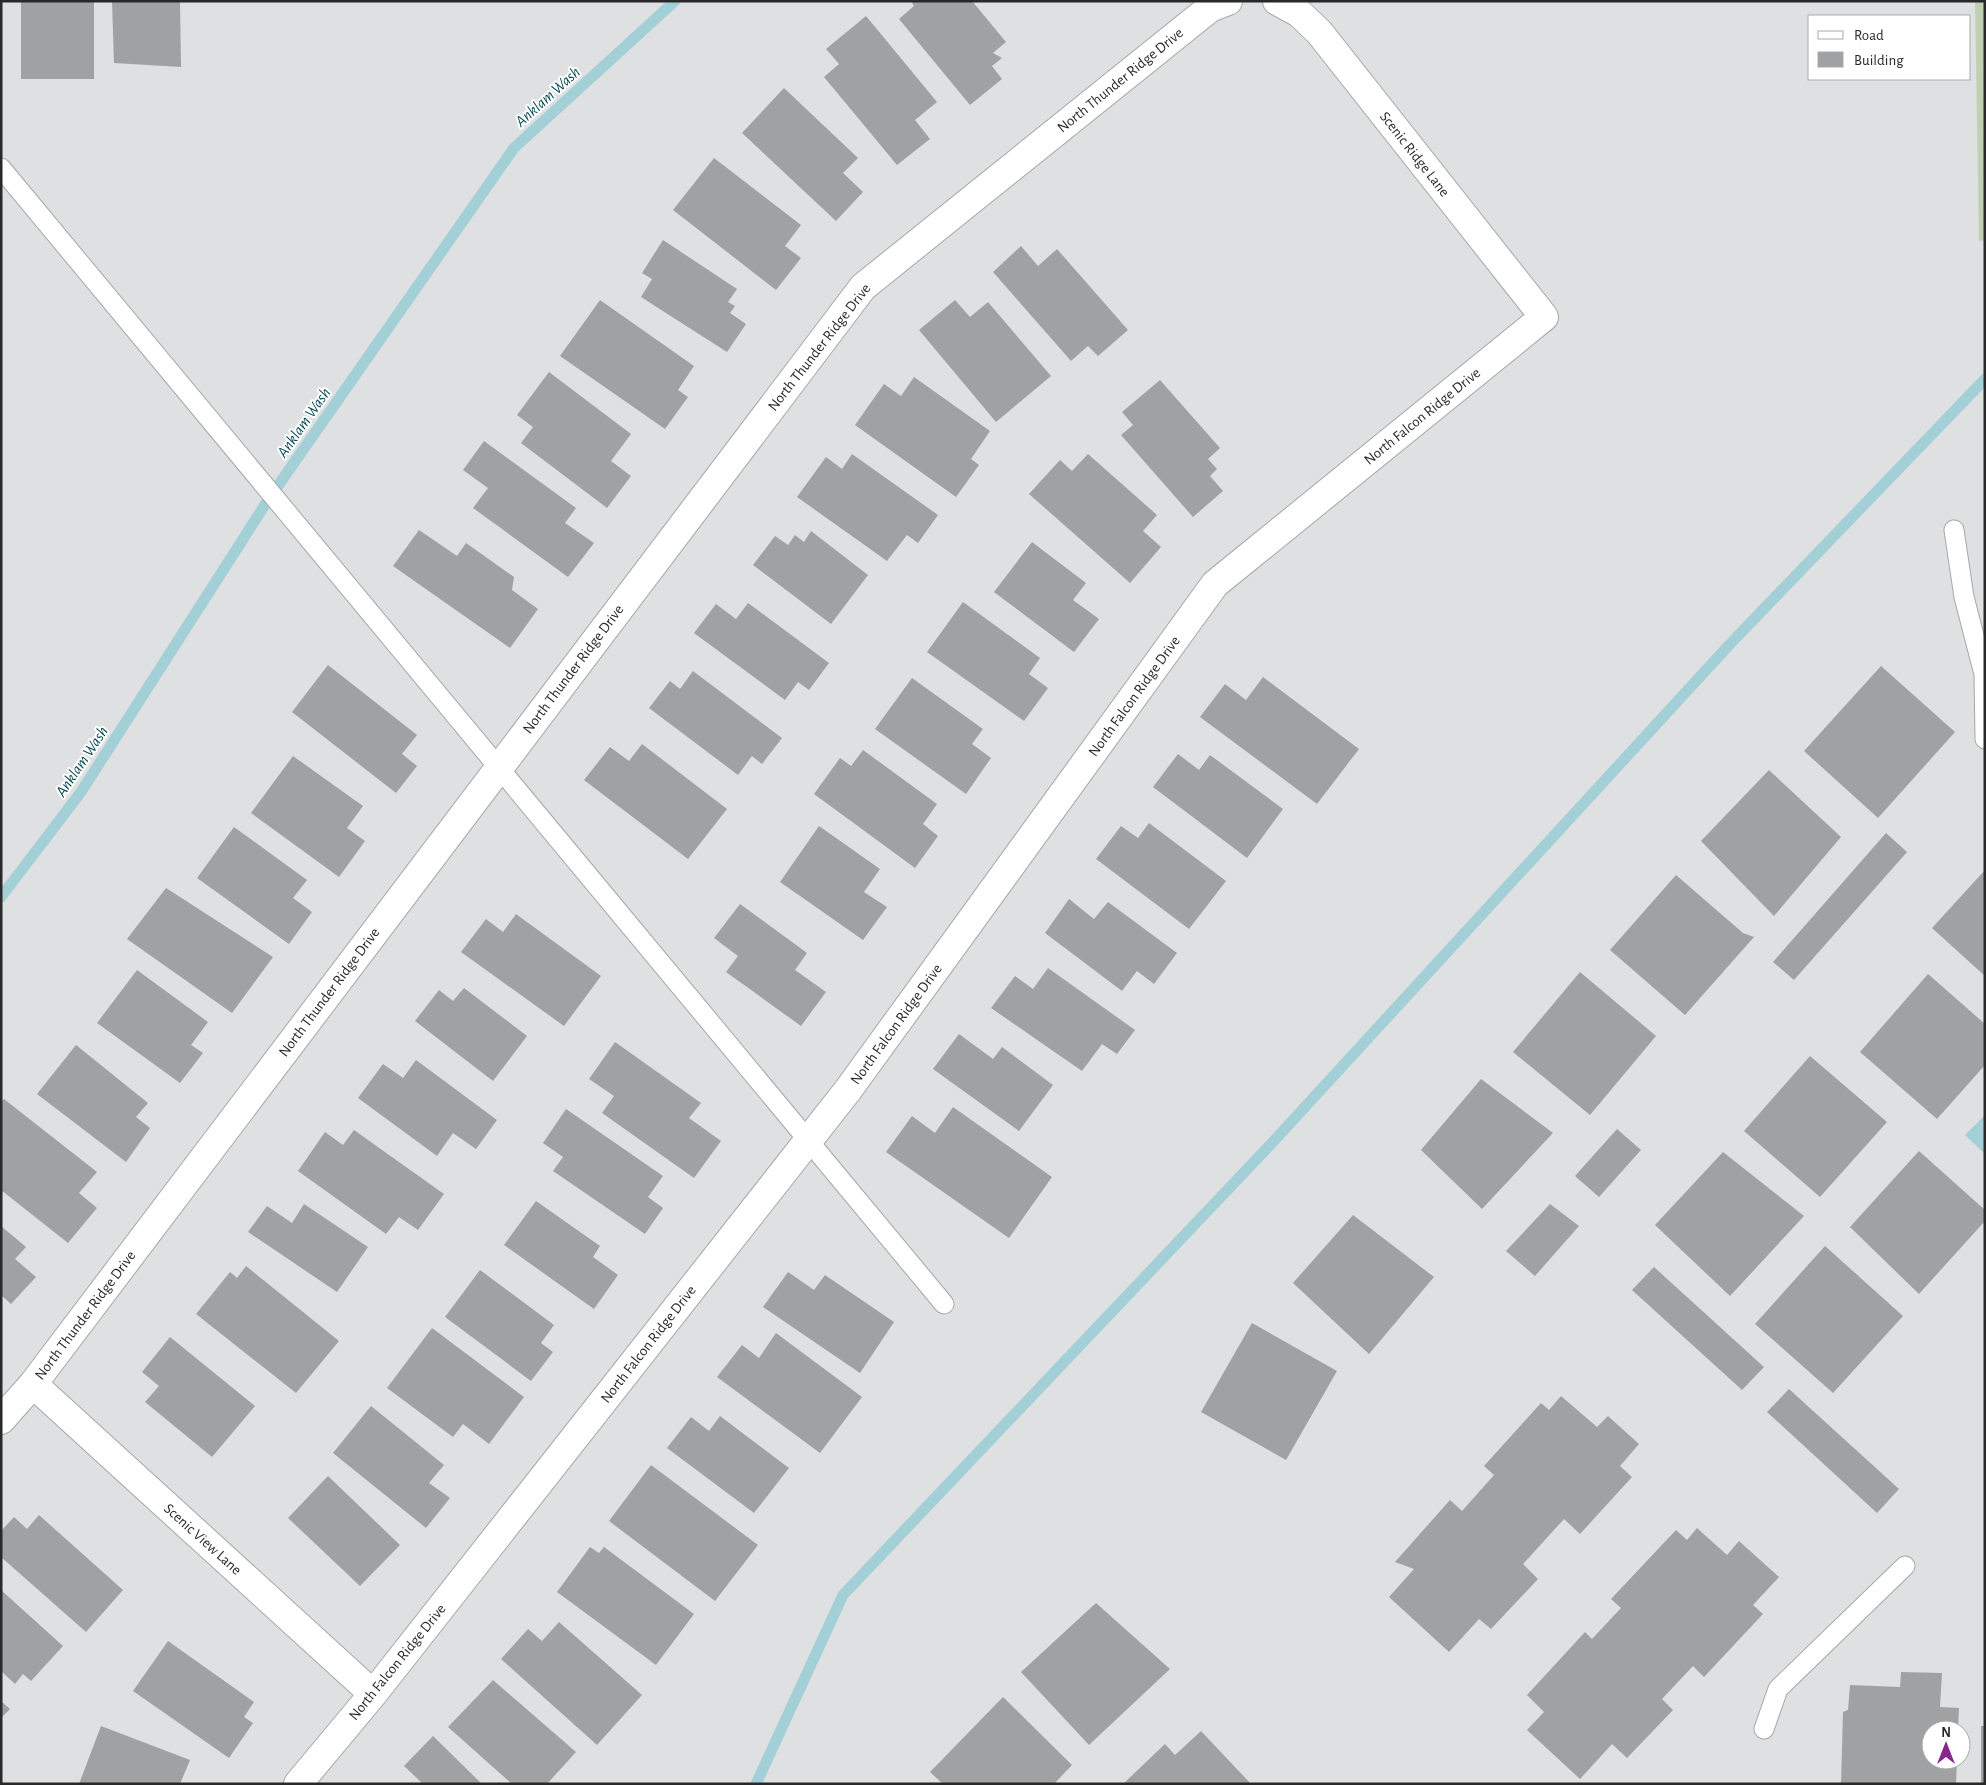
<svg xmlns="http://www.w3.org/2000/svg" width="1986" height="1785" viewBox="0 0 1986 1785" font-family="'Alegreya Sans',sans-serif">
	<rect width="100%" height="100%" fill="#dfe0e2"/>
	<path fill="#c1cfb2" d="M1975,1h10v239l-6,1z"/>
	<path fill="#a3d0d7" d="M1985,1115v39l-20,-19z"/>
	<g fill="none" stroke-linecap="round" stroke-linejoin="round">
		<path stroke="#a3d0d7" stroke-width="11" d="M1,897l80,-105 187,-292 246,-352 161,-147
			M756,1784l87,-189 428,-451 459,-500 255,-265"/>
	</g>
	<path fill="#a0a1a3" d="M21,1h73v78h-73z
		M112,1h68l1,66 -67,-4z
		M911,1h61l34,41 -13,11 9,5 -10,8 10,13 -32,26 -71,-86 15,-13z
		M866,16l71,86 -22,18 15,19 -33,26 -73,-88 15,-13 -13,-15z
		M784,88l74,70 -15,15 20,19 -27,29 -94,-88z
		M714,158l87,67 -16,21 16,12 -25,32 -103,-80z
		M663,240l74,49 -9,13 7,4 -5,7 16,11 -19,28 -86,-55 11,-18 -10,-6z
		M1021,246l17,20 19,-17 71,81 -30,26 -10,-10 -17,15 -78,-89z
		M600,300l94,66 -16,24 10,7 -23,32 -105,-73z
		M955,300l15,17 18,-15 63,74 -55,46 -77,-92z
		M549,372l82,62 -20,27 20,15 -24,32 -86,-65 12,-16 -16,-12z
		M914,377l76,54 -19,28 8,6 -23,32 -101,-72 29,-41 17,12z
		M1160,380l60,68 -12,11 9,10 -7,7 13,15 -30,26 -72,-82 12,-10 -11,-13z
		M484,441l92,67 -11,15 29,20 -26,34 -95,-69 15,-20 -25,-18z
		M852,454l86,61 -20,28 -11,-8 -20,26 -90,-64 29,-40 16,12z
		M1088,454l69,61 -14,16 18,16 -31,36 -101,-89 31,-34 12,11z
		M419,530l38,26 9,-13 48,34 -2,13 26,19 -28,39 -117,-82z
		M811,531l57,44 -37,49 -78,-59 22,-29 13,9 7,-10 9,7z
		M1032,542l54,41 -13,17 26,19 -25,33 -80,-60z
		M963,602l77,56 -11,16 19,14 -24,33 -97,-69z
		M748,603l81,60 -20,27 -11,-8 -13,18 -91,-67 22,-29 20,15z
		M328,665l89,70 -15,19 15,12 -21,27 -104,-81z
		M1881,666l74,66 -77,86 -74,-67z
		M693,671l89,67 -20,26 -10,-8 -14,19 -89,-67 21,-27 10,8z
		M1263,677l96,72 -42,55 -117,-87 25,-33 21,16z
		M912,678l71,51 -11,15 19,14 -25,36 -91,-65z
		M642,744l85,65 -39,50 -104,-79 26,-33 19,14z
		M863,750l74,54 -14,20 15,12 -23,32 -101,-74 26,-36 11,8z
		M1178,754l21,16 11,-15 73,54 -36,49 -94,-71z
		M293,756l70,50 -16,22 18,13 -26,36 -88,-64z
		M1769,770l72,67 -67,79 -73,-75z
		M1149,823l77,58 -37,48 -93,-70 25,-33 17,12z
		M819,826l61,43 -16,23 23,15 -24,33 -83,-58z
		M234,827l73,53 -14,18 19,14 -23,32 -92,-66z
		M1886,833l21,19 -113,128 -21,-18z
		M1985,870v106l-53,-48z
		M1676,875l67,58 11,4 -69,78 -75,-65z
		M166,888l107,69 -41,56 -105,-74z
		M1069,899l25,20 14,-17 69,51 -23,31 -17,-13 -15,20 -77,-58z
		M740,904l67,49 -12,17 31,22 -25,34 -75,-54 12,-16 -24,-18z
		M516,914l85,62 -37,50 -103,-74 25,-33 17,13z
		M1048,968l87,62 -18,24 -15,-10 -20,27 -91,-63 24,-32 18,13z
		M137,970l71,52 -17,23 12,8 -23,30 -83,-60z
		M1580,972l76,64 -66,79 -77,-63z
		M1928,974l57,50v41l-48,54 -77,-67z
		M464,988l63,48 -34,45 -78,-60 24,-31 14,11z
		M959,1034l34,25 9,-12 51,38 -34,46 -86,-62z
		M615,1042l86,61 -12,15 32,23 -27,37 -92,-65 12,-17 -25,-17z
		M76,1045l72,58 -12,14 14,11 -24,34 -89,-68z
		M1810,1056l77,66 -67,75 -76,-66z
		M416,1060l81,60 -21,29 -23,-16 -16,23 -79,-58 25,-34 20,14z
		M1481,1079l72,54 -71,76 -61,-59z
		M4,1099l93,73 -18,21 18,15 -29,35 -67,-53v-88z
		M953,1107l99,70 -43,61 -123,-86 26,-36 23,17z
		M566,1109l97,67 -15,21 15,11 -18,26 -92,-63 10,-14 -20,-14z
		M1617,1129l24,21 -42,47 -24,-21z
		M354,1130l90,64 -26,36 -19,-13 -13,17 -88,-63 27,-39 18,13z
		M1919,1151l66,59v11l-66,73 -69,-67z
		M1723,1152l81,64 -74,80 -75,-71z
		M536,1201l64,45 -7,11 25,18 -24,34 -90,-64z
		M304,1204l64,43 -31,45 -89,-60 19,-26 25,17z
		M1550,1204l29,22 -44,50 -29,-25z
		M1353,1215l81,62 -65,77 -76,-71z
		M1,1226l25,21 -11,12 21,18 -25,27 -10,-9z
		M1825,1246l78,70 -70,77 -78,-69z
		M246,1266l93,75 -43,52 -100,-79 34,-42 7,6z
		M1654,1267l110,100 -22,23 -110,-100z
		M480,1270l74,55 -13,18 12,9 -22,29 -86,-64z
		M788,1272l26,18 11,-15 69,47 -34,51 -97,-66z
		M1252,1323l85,48 -51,89 -85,-48z
		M432,1328l92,69 -35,47 -26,-20 -10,13 -66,-49z
		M776,1333l86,64 -42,56 -103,-76 25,-32 17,13z
		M170,1337l85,69 -43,51 -67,-55 14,-16 -17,-14z
		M1789,1389l110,100 -22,24 -110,-101z
		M1561,1396l36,31 11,-11 31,28 -19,22 12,11 -52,57 -16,-15 -41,45 15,15 -47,50 -12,-10 -30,33 -60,-55 25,-28 -19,-7 55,-62 12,11 32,-36 -10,-9 57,-63 8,7z
		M371,1406l73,59 -15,18 21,15 -24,30 -93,-75z
		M720,1416l69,52 -35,45 -87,-65 24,-31 18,14z
		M651,1465l107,80 -43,56 -106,-80z
		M328,1476l72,69 -40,41 -72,-68z
		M39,1515l84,75 -37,42 -85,-75v-26l13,-14 13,12z
		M1697,1528l30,27 12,-14 40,36 -26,28 10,9 -59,63 -11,-11 -31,33 11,11 -46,48 -15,-14 -32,35 -53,-49 17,-18 -17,-17 58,-63 7,7 29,-31 -10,-9 65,-69 11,10z
		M590,1547l9,6 5,-6 90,67 -38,51 -99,-73z
		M1,1590l62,56 -32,35 -8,-7 -8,10 -14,-13z
		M1096,1603l74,66 -81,76 -68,-73z
		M559,1622l83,73 -45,50 -96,-86 27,-30 14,12z
		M168,1641l86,61 -10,15 9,6 -24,35 -96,-67z
		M1901,1672l41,1 -2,34 19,1 -1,22h-27v30h26l-1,24h-115l2,-72 5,-2 2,-25 50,2z
		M493,1680l83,72 -29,32h-35l-64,-57z
		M1003,1697l69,68 -18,19h-111l-13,-12z
		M1,1701l9,8 -9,9z
		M101,1726l89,34 -10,24h-101z
		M1981,1726h4v58h-4z
		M1201,1731l50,53h-128l42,-40 10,11z
		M433,1736l49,48h-63l2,-2 -17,-16z"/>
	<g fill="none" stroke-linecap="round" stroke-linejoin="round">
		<g stroke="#a5a6a8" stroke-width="21">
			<path id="lane" d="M1,168l943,1136
				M1954,530l10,67 20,77 1,65
				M1764,1729l14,-40 127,-123"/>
		</g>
		<g stroke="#a5a6a8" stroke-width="30">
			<path id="street" d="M33,1384l340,310
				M1,1420l32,-36 830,-1097 347,-279 18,-7
				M298,1784l75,-90 475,-604 367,-506 329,-267 -225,-285 -20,-19 -22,-12"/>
		</g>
		<use href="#lane" stroke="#fff" stroke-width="19"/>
		<use href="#street" stroke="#fff" stroke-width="28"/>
	</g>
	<g text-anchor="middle" stroke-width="4" stroke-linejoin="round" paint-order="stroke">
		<g font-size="15" fill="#29292a" stroke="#fff">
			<text transform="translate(1120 80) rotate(-39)" y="5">North Thunder Ridge Drive</text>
			<text transform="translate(1415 154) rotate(52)" y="5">Scenic Ridge Lane</text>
			<text transform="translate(819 347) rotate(-52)" y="5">North Thunder Ridge Drive</text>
			<text transform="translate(1422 416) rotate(-39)" y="5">North Falcon Ridge Drive</text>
			<text transform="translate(573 669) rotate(-53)" y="5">North Thunder Ridge Drive</text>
			<text transform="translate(1134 696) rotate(-54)" y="5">North Falcon Ridge Drive</text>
			<text transform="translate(329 992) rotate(-53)" y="5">North Thunder Ridge Drive</text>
			<text transform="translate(896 1024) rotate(-54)" y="5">North Falcon Ridge Drive</text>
			<text transform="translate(85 1315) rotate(-53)" y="5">North Thunder Ridge Drive</text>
			<text transform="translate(648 1344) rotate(-52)" y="5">North Falcon Ridge Drive</text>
			<text transform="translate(203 1539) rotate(42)" y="5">Scenic View Lane</text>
			<text transform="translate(397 1662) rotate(-51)" y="5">North Falcon Ridge Drive</text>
		</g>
		<g font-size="16" font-style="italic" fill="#054952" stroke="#fff">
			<text transform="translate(547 96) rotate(-42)" y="6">Anklam Wash</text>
			<text transform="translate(303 422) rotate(-55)" y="6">Anklam Wash</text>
			<text transform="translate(81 761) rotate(-56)" y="6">Anklam Wash</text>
		</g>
	</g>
	<rect width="1986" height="1785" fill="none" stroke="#29292a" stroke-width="5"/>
	<rect x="1808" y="15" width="162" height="65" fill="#ffffff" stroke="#a9a9aa"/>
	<rect x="1818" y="31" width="25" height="8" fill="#ffffff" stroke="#a9a9aa"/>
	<text x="1854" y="40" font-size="15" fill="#29292a">Road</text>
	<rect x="1818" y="52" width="25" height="15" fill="#a0a1a3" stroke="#a9a9aa"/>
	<text x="1854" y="65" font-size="15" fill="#29292a">Building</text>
	<g transform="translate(1946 1745)"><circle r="24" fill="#ffffff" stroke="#a9a9aa"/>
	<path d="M0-4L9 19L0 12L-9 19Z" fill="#89258d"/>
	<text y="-8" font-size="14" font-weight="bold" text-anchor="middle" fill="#29292a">N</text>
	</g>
</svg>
